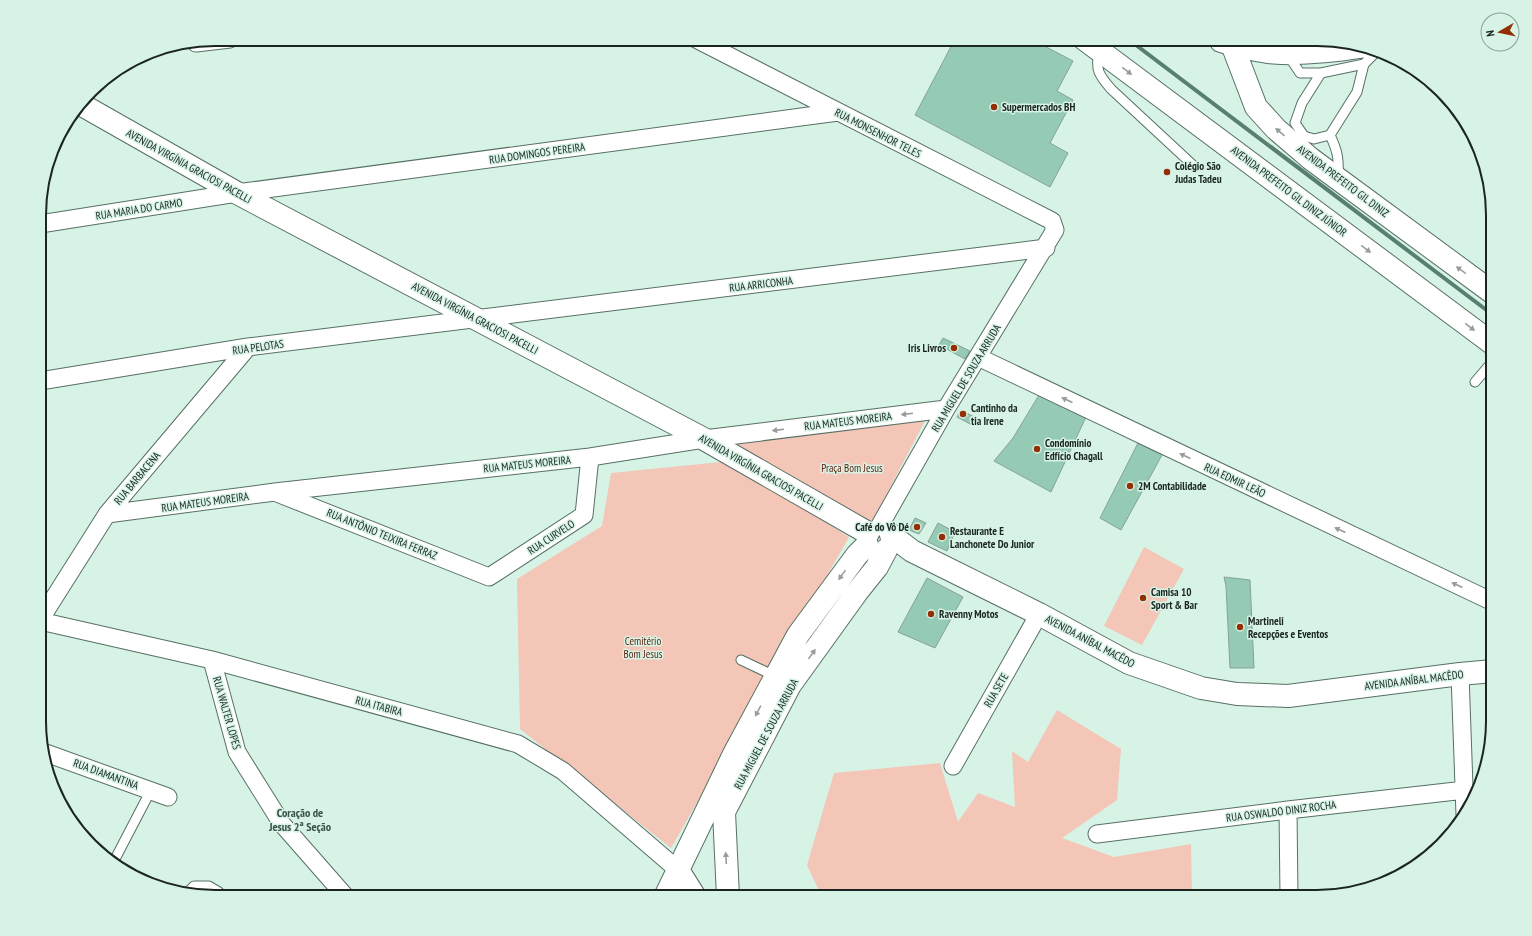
<svg xmlns="http://www.w3.org/2000/svg" width="1532" height="936" viewBox="0 0 1532 936" font-family="'PT Sans Narrow',sans-serif">
	<rect width="100%" height="100%" fill="#d7f3e6"/>
	<path fill="#f3c6b8" d="M927,417l-57,109 -151,-84z
		M731,461l118,76 -178,311 -151,-119 -3,-150 85,-53 9,-53z
		M1144,547l40,22 -42,76 -38,-19z
		M1057,710l64,39 -4,51 -55,38 52,19 77,-13 1,53h-370l-15,-32 27,-92 106,-10 18,59 20,-29 37,14 -3,-56 16,11z"/>
	<g fill="none" stroke-linecap="round" stroke-linejoin="round">
		<path stroke="#58806f" stroke-width="4" d="M1128,39l365,276"/>
	</g>
	<path fill="#95cbb4" stroke="#87a296" d="M955,39h76l42,22 -16,30 16,9 -23,43 18,10 -18,34 -135,-72z
		M943,338l27,13 -5,8 -26,-14z
		M1039,395l47,22 -35,75 -57,-31 19,-23z
		M961,410l15,8 -4,7 -15,-8z
		M1138,443l24,12 -41,75 -21,-12z
		M915,518l11,5 -7,11 -10,-4z
		M938,523l17,9 -8,19 -19,-9z
		M1224,577l26,3 4,88h-24l-4,-82z
		M927,578l36,19 -28,51 -37,-16z"/>
	<g fill="none" stroke-linecap="round" stroke-linejoin="round">
		<g stroke="#577065" stroke-width="11">
			<path id="lane" d="M1099,51c-4,19 0,24 12,38l84,78
				M1288,55l12,18h21l43,-9 13,-13
				M1321,73l-19,30 -7,20 9,13 10,3 16,-4 27,-43 7,-28
				M1330,135c8,17 9,24 8,43
				M1475,382l18,-21
				M741,660l36,17
				M114,861l37,-71
				M187,893l7,-7h15l10,6 1,5"/>
		</g>
		<g stroke="#577065" stroke-width="19">
			<path id="street" d="M696,39l356,182 3,9 -109,179 -67,118
				M196,43l34,-4
				M40,224l197,-31 601,-81
				M978,357l515,245
				M40,381l208,-34 798,-99
				M277,493l212,84 95,-62 6,-58
				M107,514l168,-22 315,-35 114,-18 242,-30
				M40,620l67,-106 141,-167
				M40,621l172,39 306,84 45,27 115,99
				M212,660l25,92 45,72 64,73
				M1460,674l5,141
				M43,752l125,45
				M953,766l86,-152
				M1288,810l1,87
				M1097,834l191,-24 177,-20"/>
		</g>
		<g stroke="#577065" stroke-width="24">
			<path id="secondary" d="M1084,39l409,305
				M1230,39l26,68 20,22 35,30 182,134
				M1221,41c14,5 46,12 61,12 28,1 56,-3 84,-7
				M82,105l155,88 467,246 164,94
				M891,535l21,16 127,63 90,49 72,25 36,6 51,2 172,-22 33,-3
				M678,870l17,27
				M665,897l69,-143 64,-119 59,-80 10,-10
				M728,897l-4,-85 66,-127 67,-93 20,-25 9,-17"/>
		</g>
		<use href="#lane" stroke="#fff" stroke-width="9"/>
		<use href="#street" stroke="#fff" stroke-width="17"/>
		<use href="#secondary" stroke="#fff" stroke-width="22"/>
	</g>
	<defs><path id="oneway-solid" d="M-6-.8H1V-3.2L6.5 0L1 3.2V.8H-6Z"/></defs>
	<g fill="#989d9b">
		<use href="#oneway-solid" transform="translate(1127 71) rotate(37)"/>
		<use href="#oneway-solid" transform="translate(1280 132) rotate(-139)"/>
		<use href="#oneway-solid" transform="translate(1366 249) rotate(37)"/>
		<use href="#oneway-solid" transform="translate(1461 270) rotate(-144)"/>
		<use href="#oneway-solid" transform="translate(1470 327) rotate(37)"/>
		<use href="#oneway-solid" transform="translate(1067 400) rotate(-155)"/>
		<use href="#oneway-solid" transform="translate(907 414) rotate(173)"/>
		<use href="#oneway-solid" transform="translate(778 430) rotate(173)"/>
		<use href="#oneway-solid" transform="translate(1185 456) rotate(-155)"/>
		<use href="#oneway-solid" transform="translate(1340 530) rotate(-155)"/>
		<use href="#oneway-solid" transform="translate(842 575) rotate(126)"/>
		<use href="#oneway-solid" transform="translate(1457 585) rotate(-155)"/>
		<use href="#oneway-solid" transform="translate(812 654) rotate(-54)"/>
		<use href="#oneway-solid" transform="translate(758 711) rotate(118)"/>
		<use href="#oneway-solid" transform="translate(726 858) rotate(-93)"/>
	</g>
	<g fill="#942e03" stroke="#d7f3e6" stroke-width="1.5">
		<circle cx="994" cy="107" r="4"/>
		<circle cx="1167" cy="172" r="4"/>
		<circle cx="954" cy="348" r="4"/>
		<circle cx="963" cy="414" r="4"/>
		<circle cx="1037" cy="449" r="4"/>
		<circle cx="1130" cy="486" r="4"/>
		<circle cx="917" cy="527" r="4"/>
		<circle cx="942" cy="537" r="4"/>
		<circle cx="1143" cy="598" r="4"/>
		<circle cx="931" cy="614" r="4"/>
		<circle cx="1240" cy="627" r="4"/>
	</g>
	<g text-anchor="middle" stroke-width="3" stroke-linejoin="round" paint-order="stroke">
		<g font-size="11" font-weight="bold" fill="#1b2621" stroke="#d7f3e6" text-anchor="start">
			<text x="1002" y="111">Supermercados BH</text>
			<text x="1175" y="170">Colégio São<tspan x="1175" dy="13">Judas Tadeu</tspan></text>
			<text x="946" y="352" text-anchor="end">Iris Livros</text>
			<text x="971" y="412">Cantinho da<tspan x="971" dy="13">tia Irene</tspan></text>
			<text x="1045" y="447">Condomínio<tspan x="1045" dy="13">Edfício Chagall</tspan></text>
			<text x="1138" y="490">2M Contabilidade</text>
			<text x="909" y="531" text-anchor="end">Café do Vô Dé</text>
			<text x="950" y="535">Restaurante E<tspan x="950" dy="13">Lanchonete Do Junior</tspan></text>
			<text x="1151" y="596">Camisa 10<tspan x="1151" dy="13">Sport &amp; Bar</tspan></text>
			<text x="939" y="618">Ravenny Motos</text>
			<text x="1248" y="625">Martineli<tspan x="1248" dy="13">Recepções e Eventos</tspan></text>
		</g>
		<g font-size="11" fill="#1b2621" stroke="#d7f3e6">
			<text transform="translate(878 133) rotate(27)" y="4">RUA MONSENHOR TELES</text>
			<text transform="translate(537 153) rotate(-8)" y="4">RUA DOMINGOS PEREIRA</text>
			<text transform="translate(189 166) rotate(29)" y="4">AVENIDA VIRGÍNIA GRACIOSI PACELLI</text>
			<text transform="translate(1343 181) rotate(37)" y="4">AVENIDA PREFEITO GIL DINIZ</text>
			<text transform="translate(1289 191) rotate(37)" y="4">AVENIDA PREFEITO GIL DINIZ JÚNIOR</text>
			<text transform="translate(139 209) rotate(-9)" y="4">RUA MARIA DO CARMO</text>
			<text transform="translate(761 284) rotate(-7)" y="4">RUA ARRICONHA</text>
			<text transform="translate(475 318) rotate(28)" y="4">AVENIDA VIRGÍNIA GRACIOSI PACELLI</text>
			<text transform="translate(258 347) rotate(-8)" y="4">RUA PELOTAS</text>
			<text transform="translate(966 378) rotate(-59)" y="4">RUA MIGUEL DE SOUZA ARRUDA</text>
			<text transform="translate(848 421) rotate(-7)" y="4">RUA MATEUS MOREIRA</text>
			<text transform="translate(527 464) rotate(-6)" y="4">RUA MATEUS MOREIRA</text>
			<text transform="translate(761 472) rotate(30)" y="4">AVENIDA VIRGÍNIA GRACIOSI PACELLI</text>
			<text transform="translate(137 478) rotate(-50)" y="4">RUA BARBACENA</text>
			<text transform="translate(1235 480) rotate(25)" y="4">RUA EDMIR LEÃO</text>
			<text transform="translate(205 502) rotate(-8)" y="4">RUA MATEUS MOREIRA</text>
			<text transform="translate(382 534) rotate(22)" y="4">RUA ANTÔNIO TEIXIRA FERRAZ</text>
			<text transform="translate(551 537) rotate(-33)" y="4">RUA CURVELO</text>
			<text transform="translate(1090 641) rotate(28)" y="4">AVENIDA ANÍBAL MACÊDO</text>
			<text transform="translate(1414 680) rotate(-7)" y="4">AVENIDA ANÍBAL MACÊDO</text>
			<text transform="translate(996 690) rotate(-60)" y="4">RUA SETE</text>
			<text transform="translate(379 706) rotate(15)" y="4">RUA ITABIRA</text>
			<text transform="translate(227 713) rotate(74)" y="4">RUA WALTER LOPES</text>
			<text transform="translate(766 734) rotate(-62)" y="4">RUA MIGUEL DE SOUZA ARRUDA</text>
			<text transform="translate(106 774) rotate(20)" y="4">RUA DIAMANTINA</text>
			<text transform="translate(1281 811) rotate(-7)" y="4">RUA OSWALDO DINIZ ROCHA</text>
		</g>
		<g font-size="11" fill="#5c1f0a" stroke="#d7f3e6">
			<text x="852" y="472">Praça Bom Jesus</text>
			<text x="643" y="645">Cemitério<tspan x="643" dy="13">Bom Jesus</tspan></text>
		</g>
		<g font-size="12" font-weight="bold" fill="#3a5248" stroke="#d7f3e6">
			<text x="300" y="817">Coração de<tspan x="300" dy="14">Jesus 2ª Seção</tspan></text>
		</g>
	</g>
	<path d="M0 0H1532V936H0ZM215 46H1317A169 169 0 0 1 1486 215V721A169 169 0 0 1 1317 890H215A169 169 0 0 1 46 721V215A169 169 0 0 1 215 46Z" fill="#d7f3e6" fill-rule="evenodd"/>
	<path fill="none" stroke="#1b2621" stroke-width="2" d="M215 46H1317A169 169 0 0 1 1486 215V721A169 169 0 0 1 1317 890H215A169 169 0 0 1 46 721V215A169 169 0 0 1 215 46Z"/>
	<g transform="translate(1500 32) rotate(261)"><circle r="19" fill="#d7f3e6" stroke="#8ca197"/>
	<path d="M0-3L7 15L0 10L-7 15Z" fill="#942e03"/>
	<text y="-6" font-size="11" font-weight="bold" text-anchor="middle" fill="#1b2621">N</text>
	</g>
</svg>
